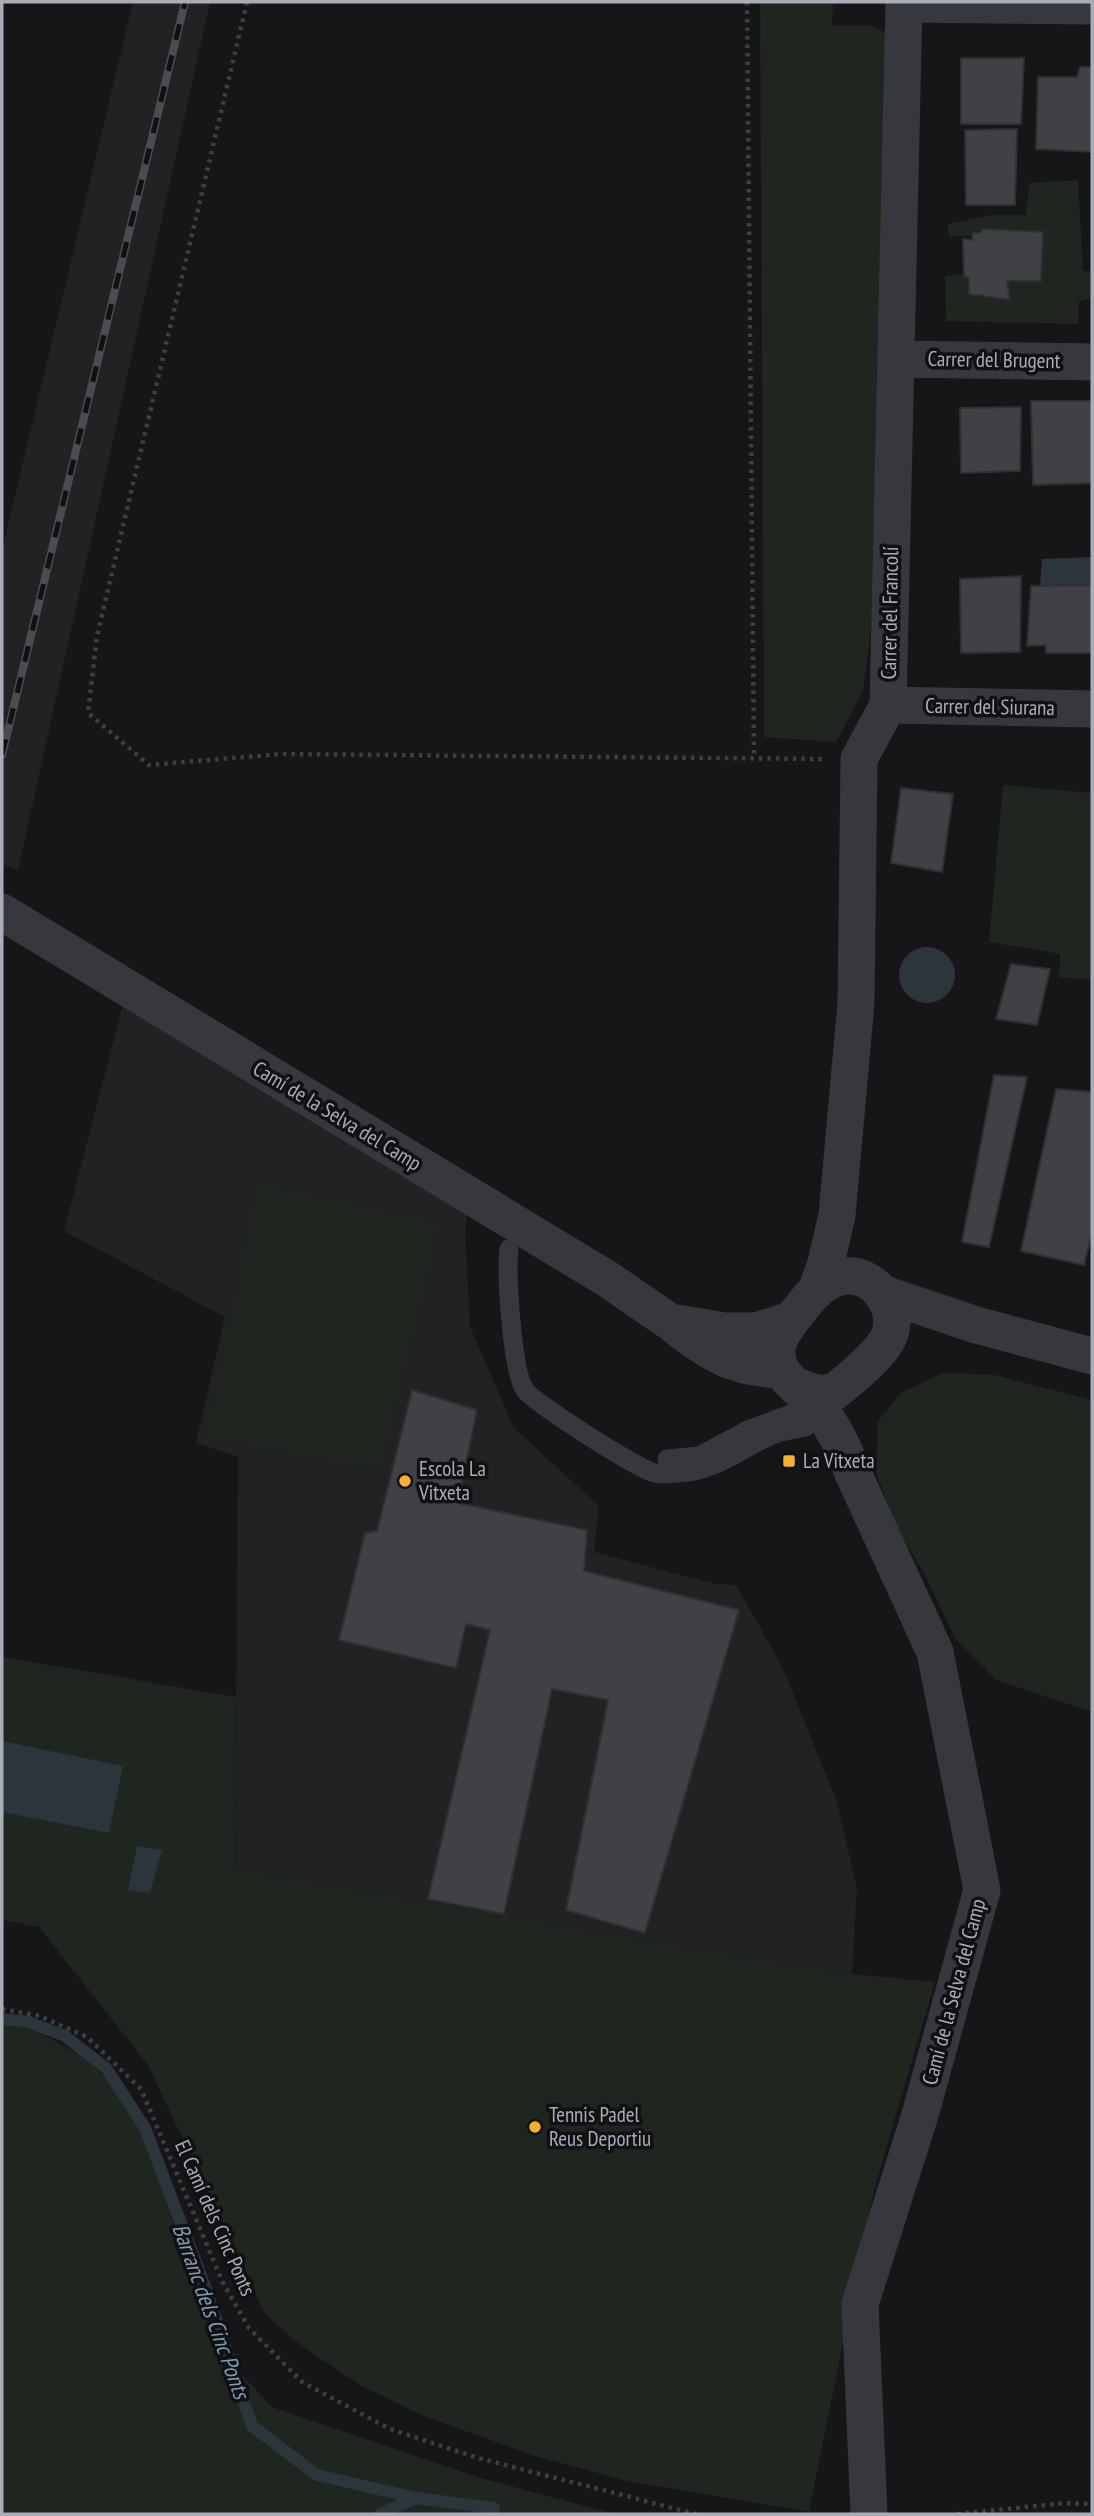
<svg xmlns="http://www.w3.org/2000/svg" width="1094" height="2516" viewBox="0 0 1094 2516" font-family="'PT Sans Narrow',sans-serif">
	<rect width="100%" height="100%" fill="#161618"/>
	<path fill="#222225" d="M133,2h77l-192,868 -16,-6v-314z
		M127,989l343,208 -5,35 5,95 44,101 85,78 -5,46 121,32 21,1 46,81 55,136 20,87 -5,85 -617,-106 3,-411 -42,-14 29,-126 -161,-86z"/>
	<path fill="#1e261f" d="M760,2h73l-1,23 40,1 14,7 -4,509 -19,149 -27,51 -72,-5z
		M1078,180l5,91h9v27l-13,3 -1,23 -132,-3 -1,-45 19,-2 5,4v16l41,5 -3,-18h34l1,-49 -59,-3 -11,7h-23l-1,-12 43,-9h35l3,-32z
		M1003,785l89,8v187l-33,-3 1,-23 -71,-12z
		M257,1183l183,40 -59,247 -176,-33z
		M943,1373l52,2 97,25v312l-96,-32 -41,-42 -31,-65 -30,-50 -18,-51 2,-51 24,-29z
		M2,1657l234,40 -1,171 617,106 83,8 -61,208 -65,322 -186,-32 -88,-24 -114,-41 -61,-30 -56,-37 -39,-34 -117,-249 -109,-138 -37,-7z
		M2,2022l31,7 56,31 39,43 53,127 19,67 33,68 39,42 205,70 138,37h-613z"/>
	<path fill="#2c353c" d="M1092,557v28l-52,1 2,-27z
		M899 975a28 28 0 1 1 56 0a28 28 0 1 1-56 0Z
		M2,1741l121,25 -14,67 -107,-21z
		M137,1846l25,4 -12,43 -22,-3z"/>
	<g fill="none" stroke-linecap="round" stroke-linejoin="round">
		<path stroke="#2c353c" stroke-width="12" d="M2,2019l27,3 36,14 41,32 39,60 61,161 46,137 65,49 99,23 78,10
			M380,2514l36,-16"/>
	</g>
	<path fill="#404145" stroke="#303034" stroke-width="2" d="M961,58h63l-3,66h-60z
		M1080,67h12v85l-56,-3 2,-72h39z
		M1017,129l-2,76h-49l-1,-75z
		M983,229l60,3 -2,49h-34l3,19 -41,-6v-16l-5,-2 -1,-37 9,1 1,-7h7z
		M1031,401h61v82l-59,2z
		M1021,407l-1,64 -59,2 -1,-65z
		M1021,576l-1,76 -59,1 -1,-74z
		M1092,585v68h-46v-8l-19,1 4,-60z
		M901,788l52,6 -11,78 -51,-9z
		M1011,964l39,5 -13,56 -41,-6z
		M994,1075l33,2 -38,170 -27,-5z
		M1056,1089l36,3v140l-8,33 -63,-14z
		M412,1390l65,20 -19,93 129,27 -3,41 155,39 -94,323 -79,-23 42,-210 -56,-11 -48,225 -76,-15 62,-269 -24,-6 -10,44 -117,-28 26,-107 12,-2z"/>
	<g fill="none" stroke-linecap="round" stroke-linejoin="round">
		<path stroke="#3d3f44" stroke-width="4.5" stroke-dasharray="3.5 5" stroke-linecap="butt" d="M247,2l-150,634 -9,77 61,52 132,-11 542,5
			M747,2l7,756
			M2,2009l38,7 47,21 54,52 82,194 26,45 53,54 88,47 88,29 218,56
			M957,2514l108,-11 27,1"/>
		<path stroke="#37383d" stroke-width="19" d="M509,1249c-3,24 3,123 16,141 9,13 114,80 130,83 9,2 23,0 32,-1 32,-3 59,-27 88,-38 9,-4 21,-5 31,-7
			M667,1459l32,-3 51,-27 44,-16"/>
		<path stroke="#37383d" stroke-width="37" d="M904,4l188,2
			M896,359l196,3
			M888,705l204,4
			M2,912l607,368 61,42 55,9h31l35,-11
			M816,1291l10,-28 11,-48 19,-212 3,-244 29,-54 16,-703
			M881,1293l95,32 116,31
			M675,1326c37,29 59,42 106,44
			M797,1386l19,7h17c16,-13 49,-39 56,-57 12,-29 -17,-67 -48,-59 -20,4 -32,21 -44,36 -10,13 -22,27 -20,43 2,23 30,37 43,54 15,19 24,38 32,61l83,181 47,238 -62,225 -60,189 9,210"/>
		<g stroke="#4a4c52" stroke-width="8">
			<path id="rail" d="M2,755l183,-753"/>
		</g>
		<use href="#rail" stroke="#111113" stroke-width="5" stroke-dasharray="16" stroke-linecap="butt"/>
	</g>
	<g fill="#f2b134" stroke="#111113" stroke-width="2.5">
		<rect x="782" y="1454" width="14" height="14" rx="3.5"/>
		<circle cx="405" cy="1481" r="7"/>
		<circle cx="535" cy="2127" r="7"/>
	</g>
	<g text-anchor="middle" stroke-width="7" stroke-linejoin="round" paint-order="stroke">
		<g font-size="21" fill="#a8adb8" stroke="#111113">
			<text transform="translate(994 360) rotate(1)" y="7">Carrer del Brugent</text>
			<text transform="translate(890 613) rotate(-89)" y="7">Carrer del Francolí</text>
			<text transform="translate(990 707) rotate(1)" y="7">Carrer del Siurana</text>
			<text transform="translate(337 1116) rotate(31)" y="7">Camí de la Selva del Camp</text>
			<text transform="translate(954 1992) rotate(-75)" y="7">Camí de la Selva del Camp</text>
			<text transform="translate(215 2218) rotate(66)" y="7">El Camí dels Cinc Ponts</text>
		</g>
		<g font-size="21" fill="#a8adb8" stroke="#111113" text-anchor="start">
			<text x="803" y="1468">La Vitxeta</text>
			<text x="419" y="1476">Escola La<tspan x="419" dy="24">Vitxeta</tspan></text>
			<text x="549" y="2122">Tennis Padel<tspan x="549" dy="24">Reus Deportiu</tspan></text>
		</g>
		<g font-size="23" font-style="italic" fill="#7f9bb3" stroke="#111113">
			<text transform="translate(211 2311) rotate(70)" y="8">Barranc dels Cinc Ponts</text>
		</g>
	</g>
	<rect width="1094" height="2516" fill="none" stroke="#a8adb8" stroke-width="7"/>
</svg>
